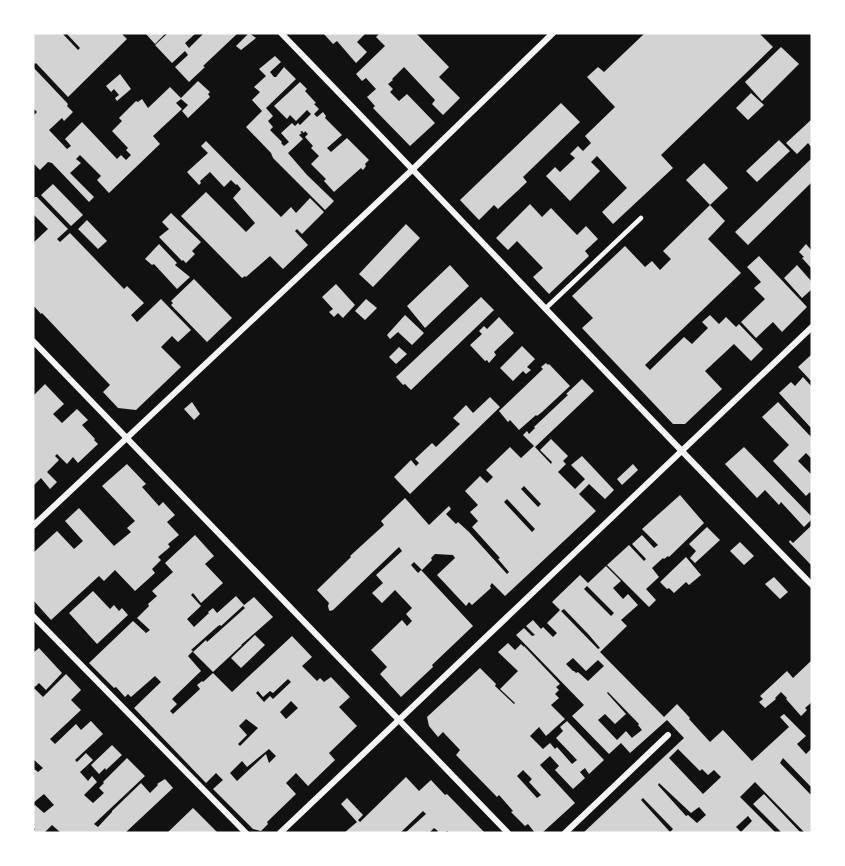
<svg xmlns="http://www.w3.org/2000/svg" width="845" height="866" viewBox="0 0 845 866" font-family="Poppins,sans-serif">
	<rect width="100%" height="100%" fill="#111"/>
	<path fill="#d3d3d3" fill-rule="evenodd" d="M33,33h29l16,17 2,-2 -14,-15h55l6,6 -59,58 -32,-34 -1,1 -2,-2z
		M147,33h19l-11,11 -9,-10z
		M168,33h28l-11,10 4,5 15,-15h34l-35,33 2,1 -16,15 -14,-15 13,-12 -3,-4 -13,12 -17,-18z
		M249,33l7,5 -15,12 -5,-4z
		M323,33h43l-9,9 10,10 -11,11 -19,-22 -4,3z
		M380,33h36l33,34 -10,10 21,21 -17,17 -11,-11 3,-4 -31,-33 -12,12 1,1 -5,4 5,5 -3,3 9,9 8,-7 28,29 -25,23 -37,-38 2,-2 -8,-9 9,-8 -10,-11 -4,3 -6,-7 29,-28 -9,-9z
		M645,33h114l14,14 -112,108 12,13 -60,56 -11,-12 25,-24 -30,-32 -6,6 9,9 -30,30 -24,-25 9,-9 5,5 15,-14 -5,-4 8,-8 5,5 8,-8 -6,-7 30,-29 -28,-30 11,-10 6,5z
		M781,47l18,17 -37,37 -17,-19z
		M275,56l6,6 -11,10 4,5h2l8,-10 12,12 -30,29 7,8 -5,5 5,6 -3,3 12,12 -1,1 3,3 5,-4 -8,-9 11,-10 3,3 3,-3 2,2 11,-11 -4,-4 -11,11 -6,-6 -3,4 -13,-13 26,-24 7,7 -2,2 11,12 -2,1 5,5 -5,5 3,3 6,-5 3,4 -1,2 17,17 -15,13 4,4 16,-14 22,22 -4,4 1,2 -3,4 -2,-2 -27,24 -10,-11 2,-2 -15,-15 8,-8 -8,-8 2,-2 -8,-9 3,-3 -3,-3 -1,2 -2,-2 -2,1 2,1 -3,2 4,4 -15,14 19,22 27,26 -9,9 -52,-52 -2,-5 -25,-26 16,-16 -10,-11 8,-8 -6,-5 12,-11 -7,-7z
		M33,67l35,37 -1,2 6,6 -9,9 -2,-3 -13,12 18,19 4,-3 -6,-7 17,-17 35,37 4,-4 5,5 5,-5 -5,-5 2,-2 -16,-17 10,-10 -3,-3 17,-17 2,1 4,-3 6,9 22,-21 11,11 17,-17 12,11 -2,2 2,3 -22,21 -6,-7 6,-6 -7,-6 -5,4 6,6 -29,27 7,8 -51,49 -12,-13 4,-4 -21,-21 -4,4 5,4 -11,10 24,24 -5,5 -37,-39 -4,-1 -8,8 -7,-7v-50l1,2 3,-3 -4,-4z
		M120,74l11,15 -14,12 -2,-3 4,-3 -5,-6 -3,3 -5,-6z
		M751,93l13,12 -16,15 -12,-12z
		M561,103l19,19 -57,55 4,5 -29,27 -4,-4 -15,15 -19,-20z
		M812,119v29l-4,-5 -11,11 -11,-11z
		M779,140l11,11 -33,31 -11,-11z
		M206,141l75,76 10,-10 5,6 14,-15 14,14 -22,22 -5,-5 -2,2 13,14 -25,24 -13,-13 -24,21 -1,-1 -3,2 -61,-62 25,-24 40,40 9,-9 -22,-25 8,-9 -4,-5 -1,1 -5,-5 -7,7 -14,-15 -10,9 1,2 -2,2 -12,-13 21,-19 -7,-7z
		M812,158v24l-64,63 -13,-13z
		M704,163l24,25 -18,17 15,16 -17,18 33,34 -96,92 5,5 34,-33 8,7 16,-16 -6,-6 8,-7 9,9 7,-7 10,10 3,-3 24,25 -12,12 -17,-17 -29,27 17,18 -37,35h-12l-91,-96 11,-10 -21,-22 53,-50 20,21 7,-6 8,9 11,-11 -8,-8 47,-46 -24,-25z
		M53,184l30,31 -12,11 -30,-31z
		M35,197h2l31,32 -11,10 3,3 10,-9 54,56 3,-3 17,17 -13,12 6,7 24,-23 30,31 -13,12 -6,-6 -11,11 20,20 -45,43 -18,-2 -15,-16 7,-7 -68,-72 -1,1 -8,-9v-62l15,-14 -15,-15v-15z
		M530,204l12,13 9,-9 26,27 9,-9 12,13 -13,12 4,5 -40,38 -16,-17 10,-9 -26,-27 -9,9 -12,-12z
		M171,213l30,29 -9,9 3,3 -9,9 -3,-3 -1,1 -23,-24 10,-8 -7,-7z
		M87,220l20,21 -9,8 -20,-20z
		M406,224l14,14 -47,49 -14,-13z
		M159,244l18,19 -2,2 15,12 -13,12 -23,-25 -2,1 -7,-6z
		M806,244l6,7v18l-10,-11 2,-1 -5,-5z
		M759,256l48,51 -25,25 -9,-10 -17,16 -15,-16 24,-23 -11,-11 7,-6 -14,-15z
		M450,265l19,21 -44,42 -18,-22z
		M797,265l15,17v7l-10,9 -18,-20z
		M194,279l38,39 -25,24 -36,-37 2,-2 -2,-2z
		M336,284l19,21 -12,13 -5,-5 -4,4 -5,-5 4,-3 -11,-12z
		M481,297l13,13 -83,80 -6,-6 -2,1 -7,-8z
		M366,299l11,9 -12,12 -10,-9z
		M405,315l19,18 -12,12 -14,-13 -8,7 -3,-4z
		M499,317l15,16 -20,19 2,3 -7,8 -2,-3 -2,1 -15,-16 12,-11 -3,-3 5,-5 3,3z
		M522,346l13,13 -8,8 4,3 -5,4 -3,-3 -10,10 -13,-13z
		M399,347l8,7 -11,10 -7,-7z
		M812,354v28l-14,-15z
		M546,363l2,2 1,-1 21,22 -28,26 -5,4 -1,-1 -17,15 -9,-10 -2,2 -9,-11 44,-42 -2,-2z
		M803,377l9,10v42l-33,-36 12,-11 4,4z
		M582,379l12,12 -59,56 16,17 1,-2 -12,-12 11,-11 17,17 -5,5 3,3 -8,8 17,17 10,-10 -14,-14 11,-9 32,34 -9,9 -16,-15 -10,10 17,17 -91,85 -13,-13 -2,3 1,2 -19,17 -3,-3 -3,4 -29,-31 18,-17 -2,-3 -18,-1 -4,4 1,2 -10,10 -8,-8 -3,3 7,8 3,-3 52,56 -41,39 1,2 -32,30 -21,-23 7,-7 -16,-17 31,-30 5,6 5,-5 -6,-7 6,-6 -17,-18 -13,13 -10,-10 11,-10 -7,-8 26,-24 -3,-4 -66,63 -3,1 -1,-1 -1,-4 1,-3 -12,-13 34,-33 -1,-1 34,-31 -3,-4 24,-23 24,27 20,-19 2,3 -5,5 10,10 2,-2 11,10 38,42 2,-2 -11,-13 2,-1 -28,-31 6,-6 -8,-9 8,-7 -13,-14 15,-15 7,7 6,-6 -7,-7 24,-23 11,11 13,-12 -11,-11 4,-4 2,3 6,-6 -1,-1 34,-32 -2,-1zM524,486l17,18 -3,3 -17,-18zM507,499l28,30 -3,3 -28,-30z
		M45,384l19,20 -11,10 9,9 15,-14 11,11 -6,5 13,14 -1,1 4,4 -20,19 -5,-6 -6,7 -10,-10 -2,2 4,4 -12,12 10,10 -7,7 -9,-11 -8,8v-90z
		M490,397l10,10 -90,87 -16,-17 17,-17 5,6 3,-3 -4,-4 17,-16 4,4 24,-23 -7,-6 13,-13 7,8z
		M192,402l8,12 -6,6 -10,-11z
		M778,402l34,36v21l-6,-6 -8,8 14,14v20l-2,-3 -4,4 -33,-35 16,-16 -27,-28z
		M744,447l68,70v2l-8,8 -23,-25 -2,3 -14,-15 -8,8 -32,-34z
		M127,464l19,20 -4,3 17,19 4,-4 12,13 -8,7 12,13 -11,9 2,3 -12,10 3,3 -9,9 3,4 -20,18 -20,-21 -11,11 -5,-5 -48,44 -18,-20v-47l24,-22 17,18 9,-8 -18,-20 14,-13 35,38 17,-14 -4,-4 8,-7 -33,-35z
		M633,464l5,6 -16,15 -5,-6z
		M680,495l24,28 -35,34 -1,-1 -4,3 -1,-1 -11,10 7,9 -13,12 10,11 -7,7 -42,-42 22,-20 15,16 2,-2 -14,-15 10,-9 12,13 4,-3 -16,-16z
		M812,525v41l-23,-24 1,-2 3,3z
		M707,527l13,13 -25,23 -5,-5 6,-7 -7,-7z
		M195,535l19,21 -9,8 18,19 -22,20 -8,-10 -2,2 10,11 -14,13 7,8 15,-14 -1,-1 5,-4 4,5 19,-17 8,9 -23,21 -1,-1 -2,1 -27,24 2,1 -5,5 13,15 -29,28 5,5 -7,7 3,3 27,-25 -3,-4 5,-4 1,1 10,-9 19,19 60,-56 20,21 -10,9 15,15 3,-3 4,4 7,-5 19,20 -11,10 18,19 -28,27 6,7 -27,26 -12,-13 -10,10 10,11 -29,28 1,2 -7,7 -8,-2 -40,-40 10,-9 -7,-7 -10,10 -72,-75 27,-26 -6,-6 -24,21 -3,-3 -3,3 -9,-10 -2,1 -25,-25 44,-42 13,12 4,-3 -13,-12 12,-12 -1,-2 9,-8 -5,-5 21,-19 -8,-9zM288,679l3,3 -18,17 -3,-3 -6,6 -8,-9 2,-2 5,6 7,-6 3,2zM291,701l7,7 -12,11 -6,-7zM246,719l12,9 -18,18 -2,-2 9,-9 -8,-9zM269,749l7,7 -7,7 -3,-9 -29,27 -7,-8 12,-12 5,6z
		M740,542l14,14 -10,9 -14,-14z
		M686,557l15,18 -12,10 -3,-3 -12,11 -5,-5 -2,1 -7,-7z
		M606,566l15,15 -8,7 10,11 5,-5 10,11 -17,15 6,6 -27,26 64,65 13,-13 13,14 -1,1 21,23 13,-12 29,31 37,-34 -9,-10 4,-3 22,22 -9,8 9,10 6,-6v40l-29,-30 -3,5 32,33v37h-7l-50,-51 -15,15 36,36h-193l101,-95 -17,-18 -37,33 -9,-10 -12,11 -37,-38 12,-11 -68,-70 8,-7 8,8 3,-1 -9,-9 7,-6 8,9 2,-2 10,10 4,-4 -10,-10 13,-13 -8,-8 28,-27 8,8zM587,586l27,27 -3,3 -27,-27zM564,609l25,26 11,13 -2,1 -37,-38zM573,658l13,13 12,-11 6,6 -16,15 -10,-9 -2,1 -2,-2h-1l-7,-7zM608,692l31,32 -1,1 4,5 -9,7 -1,1 -6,-7 -9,9 -19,-20 7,-6 10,10 11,-10 -19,-21zM678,749l22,22 2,-2 6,6 6,-5 7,7 -18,17 -34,-36zM659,783l32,30 8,-6 7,8 -9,8 -9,-8 -2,1 -28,-31zM643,798l30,31 -3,3 -29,-32zM748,816l4,5 -11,11 -5,-5z
		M774,577l14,15 -8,7 -15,-15z
		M93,591l17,18 4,-4 5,6 3,-3 6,7 -31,29 -28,-31z
		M254,597l19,20 -32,28h1l-29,27 -20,-20 13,-12 1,2 38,-34 -2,-2z
		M255,635l10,10 -24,23 -10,-10z
		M508,643l7,7 6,-6 3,3v-1l36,38 -4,3 3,3 -4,4 4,4 -8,7 14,14 -19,17 -7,-9 -9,9 13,13 7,-6 5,6 2,-2 15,17 5,-4 -21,-22 7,-7 -3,-4 7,-6 37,39 -15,14 -4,-6 -5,4 5,6 -12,11 -18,-19 4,-4 -9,-10 -10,9 35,38 -33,30h-7l-7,-9 -3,2 -14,-14 2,-1 -14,-16 -2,2 -41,-42 4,-5 -17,-18 -5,5 -9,-11 -2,-9 53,-49 16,16 -1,2 19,18 1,-1 -15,-14 18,-18 -20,-19zM523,770l9,9 -3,3 12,13 -4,3 -20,-22z
		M39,648l23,25 -16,17 -7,-7 -4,4 -2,-3v-31z
		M812,660v42l-7,6 2,2 -6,6 -15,-17 1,-1 -6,-6 -6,6 1,1 -11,9 -6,-6 4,-3 -3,-3 27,-25 6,7z
		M66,674l15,16 -10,10 10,10 -31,29 5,5 21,-20 5,6 10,-9 12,13 -28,26 2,2 9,-9 7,7 -13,12 8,9 4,-5 5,6 -13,13 9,8 11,-10 -5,-5 5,-5 -1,-1 24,-24 18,18 -51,48 4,3 14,-15v-1l29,-28 9,10 8,-8 -1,-1 8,-5 8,9 -48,45h-64l-9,-8 -8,8h-11l2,-4 -2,-2v-20l2,-2 9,8 10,-8 -10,-11 -11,9v-35l5,4 5,-4 -10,-9v-68l2,-2 8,8z
		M112,745l10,10 -16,15 -1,-2 -6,6 -8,-9z
		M406,777l13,14 12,-11 14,15 2,-1 38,39h-36l-2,-2 -2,2h-9l2,-2 -4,-3 -5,5h-24l21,-19 -3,-3 -23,22h-56l13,-11 -16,-18 6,-6 16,17 -5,5 2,2z
		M764,794l37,39h-19l-29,-29z
		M193,808l25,25h-51z"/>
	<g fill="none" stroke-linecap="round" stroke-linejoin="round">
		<path stroke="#f5f5f5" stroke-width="4.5" d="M545,309l96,-91"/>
		<path stroke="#f5f5f5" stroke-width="6" d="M281,33c178,183 352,370 531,552
			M33,341l475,492
			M33,526l380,-357 140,-136
			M33,616l213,217
			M280,833l532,-506
			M565,833l103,-98"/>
	</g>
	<rect width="845" height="866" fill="none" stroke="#ffffff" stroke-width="69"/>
</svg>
